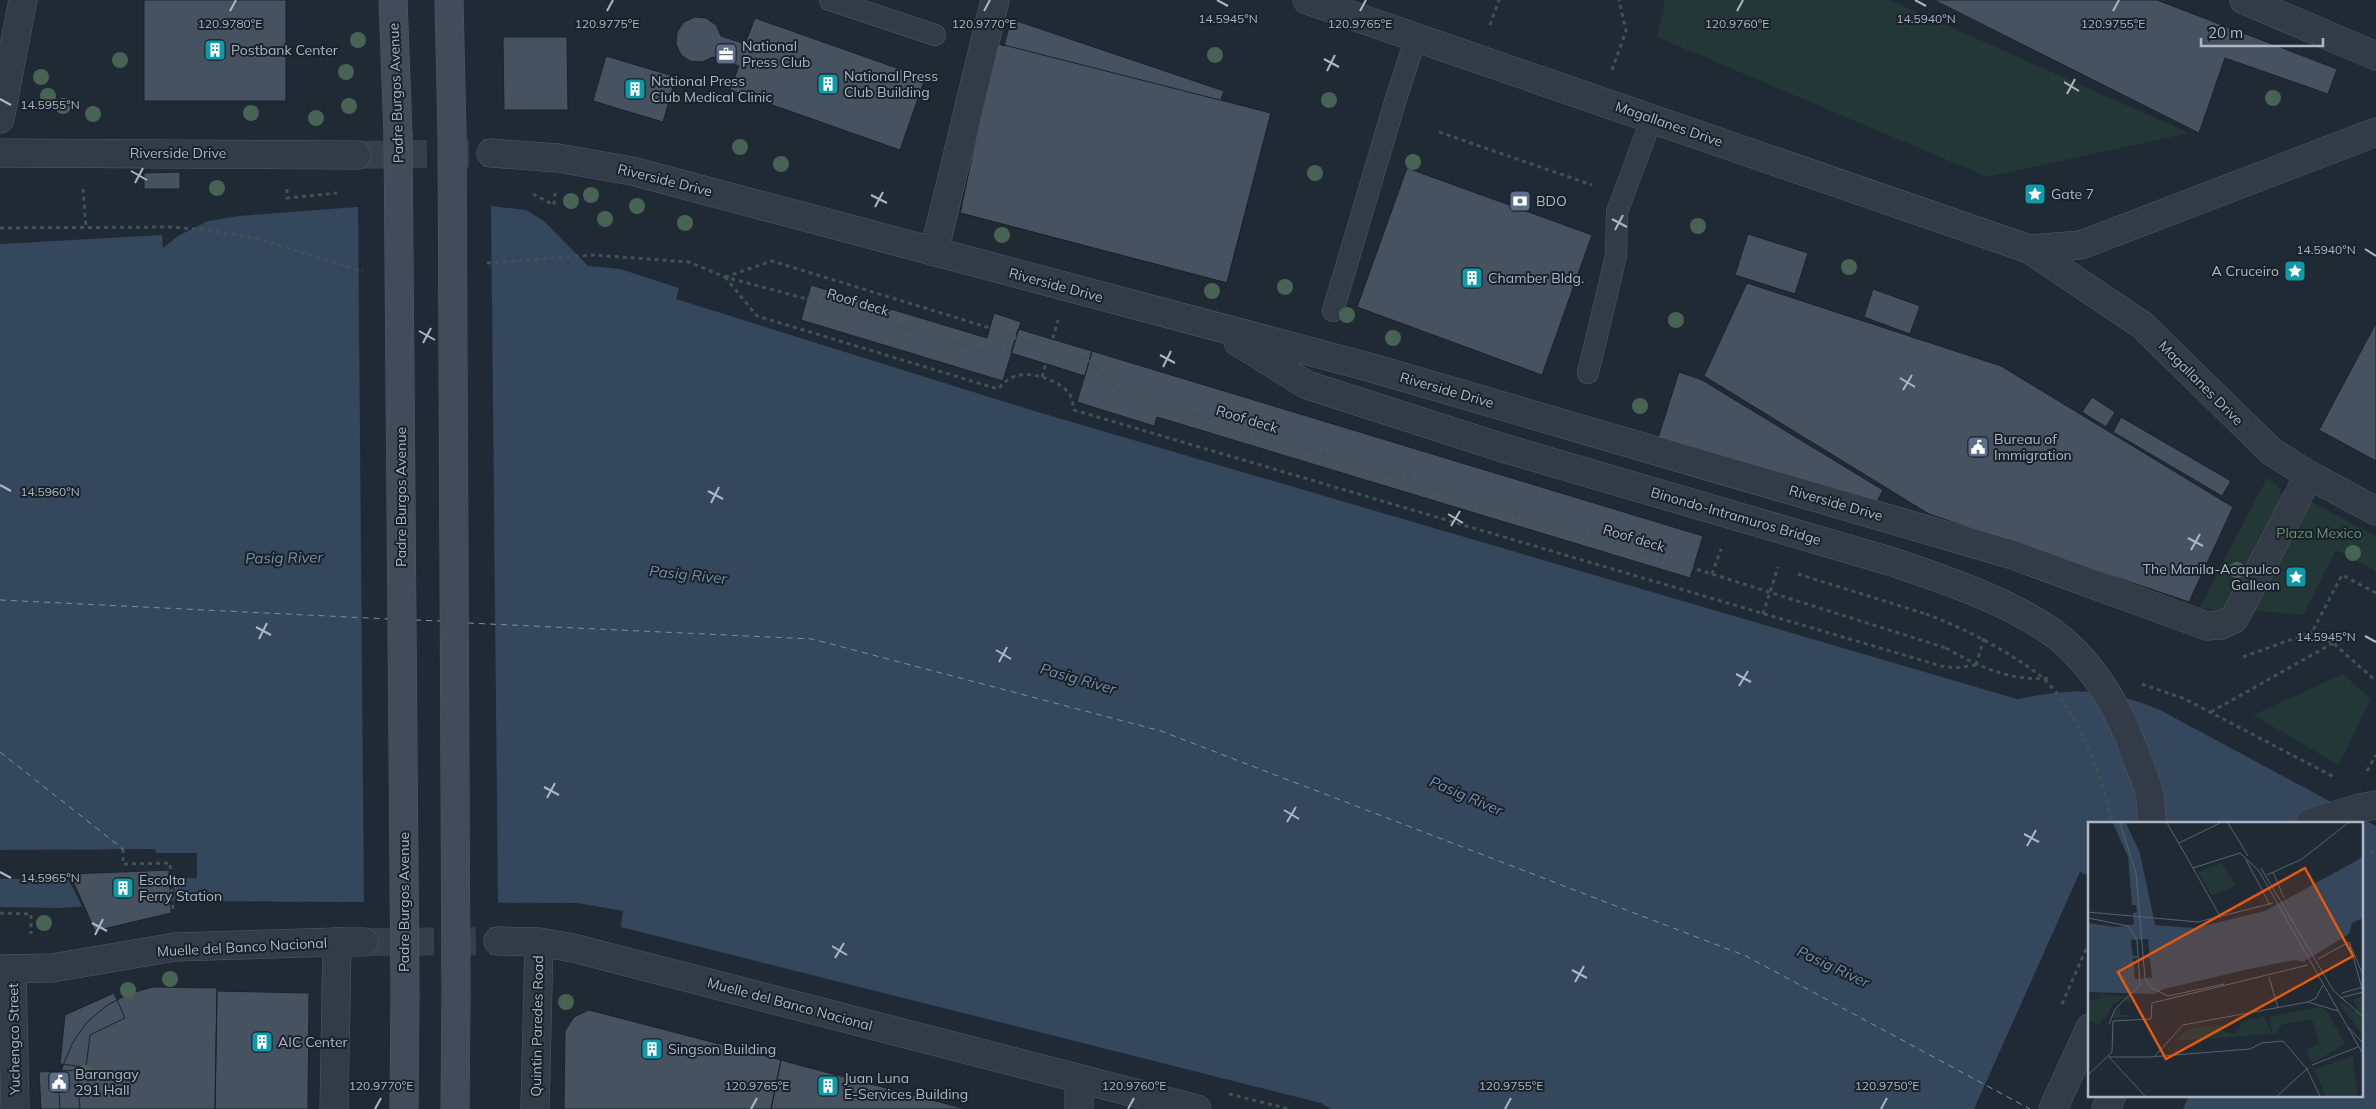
<svg xmlns="http://www.w3.org/2000/svg" width="2376" height="1109" viewBox="0 0 2376 1109" font-family="Mulish,sans-serif">
	<rect width="100%" height="100%" fill="#202a35"/>
	<path fill="#233737" d="M1664,0h226l299,133 -202,44 -330,-140 6,-24z
		M2267,478c9,5 13,9 15,20l-56,109 -9,4 -17,-4z
		M2308,500l68,36v35l-40,-21 -33,65 -52,-5 -38,74 13,-25z
		M2343,674l28,25 -32,66 -86,-50z"/>
	<path fill="#34475c" fill-rule="evenodd" d="M491,206l35,4 18,11 44,45 32,3 59,19 -3,11 355,111 986,289c57,-11 88,-12 143,11l216,116v283h-1045l-10,-6 -700,-176 2,-16 -46,-8 -405,-2 -113,7 -59,-1v-663l162,-9 1,13 15,-12 30,-15 31,-5 118,-9zM2090,823h272v272h-272z"/>
	<path fill="#202a35" d="M358,204h133l7,701 -134,-1z
		M155,849l1,4h41v25l-23,1v22l-92,5 -14,-27h-68v-29z
		M2080,872l10,4v219h99l-6,14h-209z"/>
	<g fill="none" stroke-linecap="round" stroke-linejoin="round">
		<path stroke="#768faa" stroke-width="1" stroke-dasharray="6 5" stroke-linecap="butt" d="M0,600l389,19
			M415,620l26,1
			M468,623l344,16 349,92 585,225 284,153
			M0,752l123,97"/>
	</g>
	<path fill="#46525f" stroke="#1b232c" d="M144,0h142v101h-142z
		M1934,0h223l180,69 -9,25 -103,-36 -26,75z
		M695,17l11,1 10,7 5,11 24,8 10,-26 170,60 -25,72 -170,-60 9,-24 -26,-9 -11,5 -12,-1 -9,-6 -5,-11 1,-12 7,-10z
		M1011,19l213,72 -3,8 50,14 -44,170 -267,-70 36,-170 8,3z
		M503,37h64l1,73h-64z
		M996,43l275,70 -44,170 -267,-70z
		M606,56l70,21 -13,45 -70,-21z
		M1407,168l185,67 -50,140 -185,-68z
		M180,172v17h-36v-16z
		M1748,234l60,19 -13,41 -60,-19z
		M1747,283l254,83 232,141 -44,95 -260,-88 -225,-138z
		M811,285l176,53 7,-25 27,9 -18,59 -202,-61z
		M1873,289l47,17 -10,28 -46,-17z
		M2376,323v138l-57,-31z
		M1018,329l74,22 -7,25 -74,-23z
		M1092,351l611,185 -13,42 -533,-161 -3,9 -77,-24z
		M1679,372l23,8 181,110 -8,15 -217,-67z
		M2092,397l23,15 -9,15 -24,-15z
		M2121,417l110,64 -9,15 -109,-64z
		M169,870l2,43 -76,18 -25,-57z
		M153,987l64,1 -2,121h-155l-1,-16 3,-25 10,-24 14,-21 20,-17 22,-12z
		M217,991l92,2 -1,116h-93z
		M114,993l11,25 -35,17 -4,32 -26,-3 5,-49z
		M589,1010l192,50 -10,49h-207l1,-78 9,-14z
		M781,1060l14,4 171,45h-195z
		M77,1070l3,39h-39l-2,-37z"/>
	<g fill="none" stroke-linecap="round" stroke-linejoin="round">
		<path stroke="#353f4a" stroke-width="28" stroke-dasharray="28 14" stroke-linecap="butt" d="M357,155l134,-2
			M364,942l134,-1"/>
		<g stroke="#515a64" stroke-width="22">
			<path id="service" d="M830,0l105,35
				M1333,311l62,-209 21,-65
				M1588,373l28,-117 1,-44 35,-94"/>
		</g>
		<g stroke="#515a64" stroke-width="29">
			<path id="minor" d="M2029,249l113,76 130,127 37,23
				M0,969l52,-1 123,-21 162,-5
				M12,969l3,140"/>
		</g>
		<g stroke="#515a64" stroke-width="29">
			<path id="tertiary" d="M1307,0l722,249 52,-4 295,-113
				M2244,0l132,56
				M0,119l23,-119
				M0,153l357,2
				M491,153l67,5 74,13 740,197 641,187 194,71 14,-1 13,-6 75,-144 67,36
				M934,252l61,-252
				M1238,342l69,43 196,63
				M2310,823l49,-15 17,-3
				M498,941l41,1 34,6 624,161
				M334,1109l3,-167h27
				M535,1109l4,-167
				M1079,1109v-30
				M2053,1109l37,-81
				M2106,1109l6,-14"/>
		</g>
		<g stroke="#515a64" stroke-width="29">
			<path id="secondary" d="M393,0l5,134
				M449,0l3,133
				M404,1109l1,-114
				M455,1109l1,-114"/>
		</g>
		<path stroke="#3f5254" stroke-width="3" stroke-dasharray="4 4" stroke-linecap="butt" d="M1490,25l9,-25
			M1612,70l14,-39 -7,-31
			M1439,132l153,53
			M83,189l3,39
			M287,189v9l50,-5
			M533,194l21,11 1,-12
			M0,228l171,-1 34,3 50,8 103,32h5
			M487,263l106,-8 96,7 36,15 82,22
			M725,277l32,39 241,73c5,-5 9,-10 15,-12 16,-7 43,2 55,15 4,5 5,12 6,18l867,256 15,2 20,-3
			M725,277l47,-16 218,67 25,10
			M1042,377l16,-57
			M1712,574l9,-25
			M1798,574l128,40
			M2376,593l-34,-18 -30,57 21,11 43,38
			M1763,614l15,-47
			M1946,648c33,19 66,34 105,30
			M2243,657l69,-25
			M1976,665l9,-30
			M2142,684l43,15 151,79
			M2211,712l122,-69
			M2367,771l9,-16
			M123,849v15l47,-1 3,49
			M2362,854l14,-2
			M0,913l31,1v20
			M2062,1004l28,-64
			M1229,1094l60,15"/>
		<use href="#service" stroke="#333c46" stroke-width="21"/>
		<use href="#minor" stroke="#333c46" stroke-width="28"/>
		<use href="#tertiary" stroke="#333c46" stroke-width="28"/>
		<use href="#secondary" stroke="#414b59" stroke-width="28"/>
		<g stroke="#515a64" stroke-width="29" stroke-linecap="butt">
			<path id="tertiary-bridge" d="M1503,448l390,114c53,18 110,37 156,68 45,31 73,84 90,134 4,10 9,21 11,32 1,9 1,18 2,27"/>
		</g>
		<g stroke="#515a64" stroke-width="29" stroke-linecap="butt">
			<path id="secondary-bridge" d="M452,133l4,862
				M398,134l7,861"/>
		</g>
		<path stroke="#3f5254" stroke-width="3" stroke-dasharray="4 4" stroke-linecap="butt" d="M807,299l178,53 30,-14 74,23 29,30 575,177 253,80
			M1926,614c38,14 80,36 112,60 38,29 64,103 74,149"/>
		<use href="#tertiary-bridge" stroke="#333c46" stroke-width="28"/>
		<use href="#secondary-bridge" stroke="#414b59" stroke-width="28"/>
	</g>
	<g fill="#466354">
		<circle cx="358" cy="40" r="8"/>
		<circle cx="1215" cy="55" r="8"/>
		<circle cx="120" cy="60" r="8"/>
		<circle cx="346" cy="72" r="8"/>
		<circle cx="41" cy="77" r="8"/>
		<circle cx="48" cy="96" r="8"/>
		<circle cx="2273" cy="98" r="8"/>
		<circle cx="1329" cy="100" r="8"/>
		<circle cx="63" cy="106" r="8"/>
		<circle cx="349" cy="106" r="8"/>
		<circle cx="251" cy="113" r="8"/>
		<circle cx="93" cy="114" r="8"/>
		<circle cx="316" cy="118" r="8"/>
		<circle cx="740" cy="147" r="8"/>
		<circle cx="1413" cy="162" r="8"/>
		<circle cx="781" cy="164" r="8"/>
		<circle cx="1315" cy="173" r="8"/>
		<circle cx="217" cy="188" r="8"/>
		<circle cx="591" cy="195" r="8"/>
		<circle cx="571" cy="201" r="8"/>
		<circle cx="637" cy="206" r="8"/>
		<circle cx="605" cy="219" r="8"/>
		<circle cx="685" cy="223" r="8"/>
		<circle cx="1698" cy="226" r="8"/>
		<circle cx="1002" cy="235" r="8"/>
		<circle cx="1849" cy="267" r="8"/>
		<circle cx="1285" cy="287" r="8"/>
		<circle cx="1212" cy="291" r="8"/>
		<circle cx="1347" cy="315" r="8"/>
		<circle cx="1676" cy="320" r="8"/>
		<circle cx="1393" cy="338" r="8"/>
		<circle cx="1640" cy="406" r="8"/>
		<circle cx="2353" cy="553" r="8"/>
		<circle cx="2237" cy="570" r="8"/>
		<circle cx="44" cy="923" r="8"/>
		<circle cx="170" cy="979" r="8"/>
		<circle cx="128" cy="990" r="8"/>
		<circle cx="566" cy="1002" r="8"/>
		<circle cx="85" cy="1073" r="8"/>
	</g>
	<path fill="none" stroke="#adb7c3" stroke-width="2" d="M1217,0l11,6M1915,0l11,6M230,11l6,-11M607,11l6,-11M984,11l6,-11M1360,11l6,-11M1737,11l6,-11M2113,11l6,-11M1324,59l15,8M1327,71l8,-16M2064,82l15,9M2067,94l8,-15M0,99l11,6M131,171l16,9M135,183l8,-15M871,195l16,8M875,207l8,-15M1612,219l15,8M1615,230l8,-15M2365,249l11,7M419,331l16,9M423,343l8,-15M1160,355l15,8M1163,367l8,-16M1900,378l15,9M1903,390l9,-15M0,485l11,6M708,491l15,8M711,503l8,-16M1448,514l15,9M1451,526l9,-15M2188,538l15,8M2191,550l9,-16M256,627l15,8M2365,636l11,6M259,639l8,-16M996,650l15,9M999,662l8,-15M1736,674l15,8M1739,686l9,-15M544,787l15,8M547,798l8,-15M1284,810l15,9M1287,822l9,-15M2024,834l15,8M2027,846l9,-16M0,872l11,6M92,923l15,8M95,935l8,-16M832,946l15,9M835,958l9,-15M1572,970l15,8M1575,982l9,-16M375,1109l6,-11M751,1109l6,-11M1128,1109l6,-11M1505,1109l6,-11M1881,1109l6,-11"/>
	<defs>
		<g id="building-square" transform="scale(1.125)"><rect x="-9" y="-9" width="18" height="18" rx="4" fill="#0f9aa8" stroke="#19212a"/><path d="M-4-6H4V6H1V3H-1V6H-4ZM-2.5-4.3h1.7v1.8h-1.7ZM.8-4.3h1.7v1.8H.8ZM-2.5-1h1.7V.8h-1.7ZM.8-1h1.7V.8H.8Z" fill="#fff"/></g>
		<g id="office-square" transform="scale(1.125)"><rect x="-9" y="-9" width="18" height="18" rx="4" fill="#5c6f8a" stroke="#19212a"/><path d="M-6-3h4V-5.5h4V-3h4V5H-6ZM-1-4.5V-3h2v-1.5ZM-6 0V1H6V0Z" fill="#fff"/></g>
		<g id="sight-square" transform="scale(1.125)"><rect x="-9" y="-9" width="18" height="18" rx="4" fill="#0f9aa8" stroke="#19212a"/><path d="M0-6L1.8-2.2L6-1.7L2.9 1.2L3.7 5.4L0 3.3L-3.7 5.4L-2.9 1.2L-6-1.7L-1.8-2.2Z" fill="#fff"/></g>
		<g id="bank-square" transform="scale(1.125)"><rect x="-9" y="-9" width="18" height="18" rx="4" fill="#5c6f8a" stroke="#19212a"/><path d="M-6-4H6V4H-6ZM0-2.3a2.3 2.3 0 1 0 0 4.6a2.3 2.3 0 1 0 0-4.6Z" fill="#fff"/></g>
		<g id="civic-square" transform="scale(1.125)"><rect x="-9" y="-9" width="18" height="18" rx="4" fill="#5c6f8a" stroke="#19212a"/><path d="M-.6-6.5H3V-4.5H.6V-3L4-1V1h2V6H-6V1h2V-1L-.6-3ZM-1.2 2.5V6h2.4V2.5Z" fill="#fff"/></g>
	</defs>
	<g fill-rule="evenodd">
		<use href="#building-square" x="215" y="50"/>
		<use href="#office-square" x="726" y="54"/>
		<use href="#building-square" x="828" y="84"/>
		<use href="#building-square" x="635" y="89"/>
		<use href="#sight-square" x="2035" y="194"/>
		<use href="#bank-square" x="1520" y="201"/>
		<use href="#sight-square" x="2295" y="271"/>
		<use href="#building-square" x="1472" y="278"/>
		<use href="#civic-square" x="1978" y="447"/>
		<use href="#sight-square" x="2296" y="577"/>
		<use href="#building-square" x="123" y="888"/>
		<use href="#building-square" x="262" y="1042"/>
		<use href="#building-square" x="652" y="1049"/>
		<use href="#civic-square" x="59" y="1082"/>
		<use href="#building-square" x="828" y="1086"/>
	</g>
	<g text-anchor="middle" stroke-width="4" stroke-linejoin="round" paint-order="stroke">
		<g font-size="14" fill="#adb7c3" stroke="#19212a" text-anchor="start">
			<text x="742" y="51">National<tspan x="742" dy="16">Press Club</tspan></text>
			<text x="231" y="55">Postbank Center</text>
			<text x="844" y="81">National Press<tspan x="844" dy="16">Club Building</tspan></text>
			<text x="651" y="86">National Press<tspan x="651" dy="16">Club Medical Clinic</tspan></text>
			<text x="2051" y="199">Gate 7</text>
			<text x="1536" y="206">BDO</text>
			<text x="2279" y="276" text-anchor="end">A Cruceiro</text>
			<text x="1488" y="283">Chamber Bldg.</text>
			<text x="1994" y="444">Bureau of<tspan x="1994" dy="16">Immigration</tspan></text>
			<text x="2280" y="574" text-anchor="end">The Manila-Acapulco<tspan x="2280" dy="16">Galleon</tspan></text>
			<text x="139" y="885">Escolta<tspan x="139" dy="16">Ferry Station</tspan></text>
			<text x="278" y="1047">AIC Center</text>
			<text x="668" y="1054">Singson Building</text>
			<text x="75" y="1079">Barangay<tspan x="75" dy="16">291 Hall</tspan></text>
			<text x="844" y="1083">Juan Luna<tspan x="844" dy="16">E-Services Building</tspan></text>
		</g>
		<g font-size="14" fill="#adb7c3" stroke="#19212a">
			<text transform="translate(396 93) rotate(-92)" y="5">Padre Burgos Avenue</text>
			<text transform="translate(1669 124) rotate(19)" y="5">Magallanes Drive</text>
			<text x="178" y="158">Riverside Drive</text>
			<text transform="translate(665 180) rotate(14)" y="5">Riverside Drive</text>
			<text transform="translate(1056 285) rotate(15)" y="5">Riverside Drive</text>
			<text transform="translate(858 302) rotate(17)" y="5">Roof deck</text>
			<text transform="translate(2201 383) rotate(45)" y="5">Magallanes Drive</text>
			<text transform="translate(1447 390) rotate(16)" y="5">Riverside Drive</text>
			<text transform="translate(1247 419) rotate(17)" y="5">Roof deck</text>
			<text transform="translate(401 497) rotate(-90)" y="5">Padre Burgos Avenue</text>
			<text transform="translate(1836 503) rotate(16)" y="5">Riverside Drive</text>
			<text transform="translate(1736 516) rotate(16)" y="5">Binondo-Intramuros Bridge</text>
			<text transform="translate(1634 538) rotate(17)" y="5">Roof deck</text>
			<text transform="translate(404 902) rotate(-90)" y="5">Padre Burgos Avenue</text>
			<text transform="translate(242 947) rotate(-3)" y="5">Muelle del Banco Nacional</text>
			<text transform="translate(790 1004) rotate(15)" y="5">Muelle del Banco Nacional</text>
			<text transform="translate(537 1026) rotate(-89)" y="5">Quintin Paredes Road</text>
			<text transform="translate(14 1039) rotate(-91)" y="5">Yuchengco Street</text>
		</g>
		<g font-size="14" fill="#66926d" stroke="#19212a">
			<text x="2319" y="538">Plaza Mexico</text>
		</g>
		<g font-size="15" font-style="italic" fill="#768faa" stroke="#19212a">
			<text transform="translate(284 558) rotate(-1)" y="5">Pasig River</text>
			<text transform="translate(688 575) rotate(6)" y="5">Pasig River</text>
			<text transform="translate(1078 679) rotate(16)" y="5">Pasig River</text>
			<text transform="translate(1466 796) rotate(23)" y="5">Pasig River</text>
			<text transform="translate(1833 967) rotate(25)" y="5">Pasig River</text>
		</g>
	</g>
	<g transform="translate(2088 822)">
		<rect width="275" height="275" fill="#202a35"/>
		<path d="M133,41l15,23 -25,9 -13,-23zM13,172l29,3 1,7 -8,-6 -7,5 3,3 -2,2h3v7h10v2l-18,1 2,-6 5,-6 -5,-4 -8,16 -5,1v7l-13,-7v-19l12,-1zM275,174v39l-24,-31 3,-2 12,10 4,-5 -5,-7zM229,185l7,1 22,36 -34,19 -6,-13 13,-7 -7,-24 -30,5 -4,8 -5,2 -4,-17zM176,194l8,18 -97,7 14,-13 32,-3 3,6 9,3 7,-5 1,-7zM265,234l5,40h-32l-12,-26z" fill="#233737"/>
		<path d="M25,1h13l14,30 15,72 40,3 70,-17 98,-54v61l-11,5 -3,11 -46,28 -8,-2 -41,8 -90,21 -10,5 -66,-2v-69l28,4 18,-3 -1,-11 4,-1 -1,-7h-4l-4,-48z" fill="#34475c"/>
		<path d="M60,117l4,39 -17,1 -4,-39z" fill="#202a35"/>
		<path fill="none" stroke="#34475c" stroke-width="2.5" d="M219,72l22,4 34,-9M210,101l65,-29M0,134l49,1M58,135l84,-8 32,-8 25,-13"/>
		<path fill="none" stroke="#58626e" stroke-width="1" d="M32,1l16,50 9,105 5,9 18,9 56,-12M79,1l26,45 47,-15 19,18 104,183M140,1l20,33M91,21l41,-20M158,38l24,45M105,46l28,50M173,46l72,122 30,27M185,50l11,26M179,53l35,-16 46,-36M0,90l110,10 75,-19M0,96l40,8 9,14 3,45 -25,24 -6,15M261,120l14,50M261,120l14,33M230,137l31,-17M181,155l9,31M254,171l21,-6M252,176l23,-6M220,180l8,-4 7,-13M260,205l15,16M67,234l28,-31 125,-23 30,9M21,235h40l101,-8 12,-6 21,-2 24,28 13,27M21,235l36,39M224,243l46,-18M0,253l24,-23 1,-31 38,-2 1,-16 156,-38M189,274l31,-28"/>
		<path fill="#e8590c" fill-opacity="0.15" stroke="#e8590c" stroke-width="2.5" d="M217,46l48,88 -187,103 -48,-87z"/>
		<rect width="275" height="275" fill="none" stroke="#adb7c3" stroke-width="2.5"/>
	</g>
	<g font-size="12" text-anchor="middle" fill="#adb7c3" stroke="#19212a" stroke-width="4" stroke-linejoin="round" paint-order="stroke">
		<text x="1228" y="23">14.5945°N</text>
		<text x="1926" y="23">14.5940°N</text>
		<text x="230" y="28">120.9780°E</text>
		<text x="607" y="28">120.9775°E</text>
		<text x="984" y="28">120.9770°E</text>
		<text x="1360" y="28">120.9765°E</text>
		<text x="1737" y="28">120.9760°E</text>
		<text x="2113" y="28">120.9755°E</text>
		<text x="50" y="109">14.5955°N</text>
		<text x="2326" y="254">14.5940°N</text>
		<text x="50" y="496">14.5960°N</text>
		<text x="2326" y="641">14.5945°N</text>
		<text x="50" y="882">14.5965°N</text>
		<text x="381" y="1090">120.9770°E</text>
		<text x="757" y="1090">120.9765°E</text>
		<text x="1134" y="1090">120.9760°E</text>
		<text x="1511" y="1090">120.9755°E</text>
		<text x="1887" y="1090">120.9750°E</text>
	</g>
	<path d="M2201 38v8h122v-8" fill="none" stroke="#adb7c3" stroke-width="2.5"/>
	<text x="2208" y="38" font-size="15" fill="#adb7c3" stroke="#19212a" stroke-width="4" paint-order="stroke">20 m</text>
</svg>
